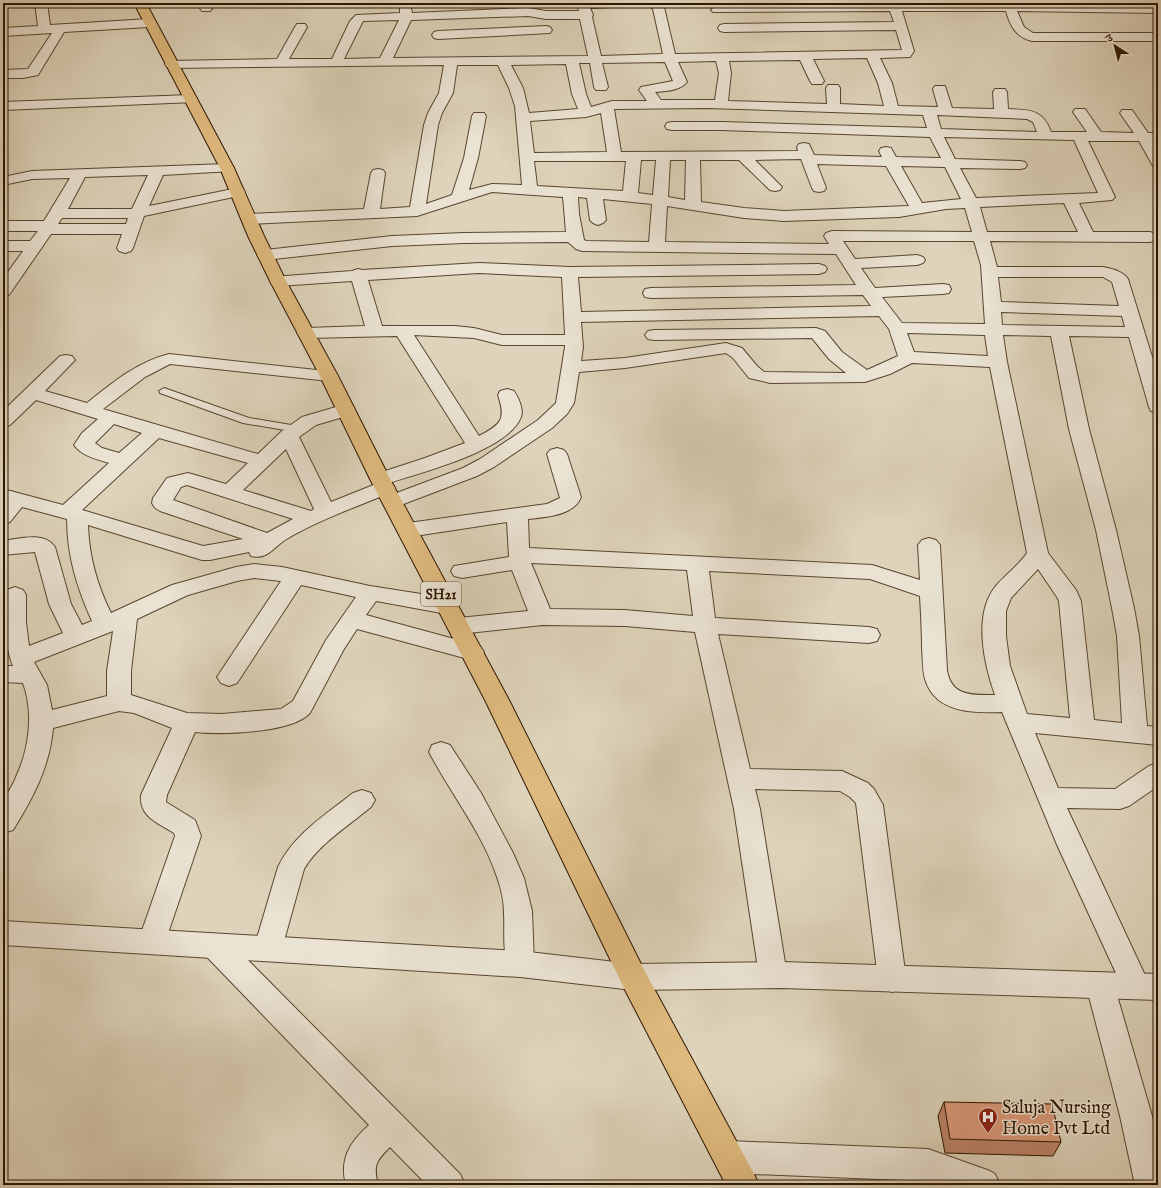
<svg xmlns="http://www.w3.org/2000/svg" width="1161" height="1188" viewBox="0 0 1161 1188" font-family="'IM FELL English','Noto Serif Devanagari',serif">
	<rect width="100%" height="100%" fill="#ded4bb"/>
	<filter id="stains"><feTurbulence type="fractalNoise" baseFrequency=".005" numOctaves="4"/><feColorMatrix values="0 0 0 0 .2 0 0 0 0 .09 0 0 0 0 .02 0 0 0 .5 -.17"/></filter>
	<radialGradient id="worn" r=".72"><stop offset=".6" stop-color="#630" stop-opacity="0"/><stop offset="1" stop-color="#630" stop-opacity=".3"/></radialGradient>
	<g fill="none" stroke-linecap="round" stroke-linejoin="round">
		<g stroke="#59452f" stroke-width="2">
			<path id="service" d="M164,388l85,30 48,8 5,3 -5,3 -54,-9 -83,-30 -1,-2z"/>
		</g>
		<g stroke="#59452f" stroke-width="2">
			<path id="minor" d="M35,3h12l3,22 99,-6 4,1 2,3 -2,3 -4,1 -85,5 -26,43 -15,3h-20v-8l25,-1 24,-36 -49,3v-8l35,-2z
				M196,3h12l4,6 -2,2h-8z
				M400,3h10l2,10 116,-5 18,3h33l-2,-8h66l-2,2 -4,1 -47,2 3,7 -1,2 9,39 62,-2 -10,-45 -8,-6h14l5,4 11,47 227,-4 -6,-20 -172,2 -4,-1 -2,-3 2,-3 4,-1 170,-2 -4,-11 -177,1 -2,-2 2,-2 4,-2 178,-3 263,2v8l-141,-2 7,16 9,6h125v8h-126c-16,-4 -22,-15 -26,-30h-104l12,40 -4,6 -30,1 12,25 6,23 40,1 -5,-18 2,-3h10l7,22 42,1 -1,-17 2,-3h10l2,3 1,17c21,1 35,0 43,23h36l-14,-20 2,-3h10l16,23 33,1 -14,-20 2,-3h10l16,23h10v8h-5l5,9v17l-5,-1 -14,-25h-51l27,56 -3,3 -33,3 14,29h57l6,2 2,3 -2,3 -6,2 -160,-1 7,26h106c9,2 20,4 25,12l30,97v37l-7,-2 -2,-4 -20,-70 -60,-1 20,93 27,101 18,78 5,28 8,90 11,1v18l-123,-12 23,55 57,1 34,-23 9,-3v23l-29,20 -9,3 -53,-1 83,178 -4,9 -10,4 -10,-4 -68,-148 -56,-135c-28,1 -65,1 -76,-30 -4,-10 -3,-23 -4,-34 0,-17 -1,-34 -2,-52l-50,-17 -161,-8 6,47 154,9 8,2 3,6 -3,6 -8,2 -151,-9 32,135 92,2 26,12 6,6 9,16 23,174 -4,9 -10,4 -10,-4 -4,-9 -22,-176 -6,-6 -10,-6 -85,-2 5,20 27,166 -4,9 -10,4 -10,-4 -4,-9 -25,-166 -39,-177 -70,-6 -83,-1 -83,9 -8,-2 -3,-6 3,-6 8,-2 69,-7 -16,-41 -50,8 -8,-2 -3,-5 3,-5 55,-9 -2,-35 -99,15 -7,-2 -3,-5 3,-5 7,-2 139,-19 13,-6 -13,-44 3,-4 7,-2 7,2 3,4 14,43c-7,19 -36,20 -53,22l1,29 343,17 48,15 -2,-35 4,-5 7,-2 7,2 4,5 7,125c4,27 26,25 48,25 -11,-31 -22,-80 0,-108 10,-12 23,-21 32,-34l-37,-186 -78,-4 -22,11 -25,8 -95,1 -21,-5 -16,-20 -7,-5 -101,15 -46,4 -5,31 -7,11 -15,14 -58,39 -17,9 -84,32 -7,-1 -3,-5 3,-5 77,-29 17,-9 58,-39 18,-17 9,-56v-2h-63l-28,-7 -60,-3 65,101c23,-12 27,-17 19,-41l2,-4 7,-2 7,2c4,6 10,18 7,26 -13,34 -99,55 -132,66l3,1 3,4 -3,4c-36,15 -74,28 -107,48 -12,8 -18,20 -34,16l-2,-4 -39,8h-8l-114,-35c1,31 9,60 23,88l61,-28 64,-18 18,-3 28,3 88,19 77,12 8,3 3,5 -3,5 -8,3 -71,-13 -10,14 114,31 4,6 -4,6 -8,2 -115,-31 -13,20 -34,64c-18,20 -88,22 -115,19l-28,63 -1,7 29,18 6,16 -39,115 -10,3 -10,-3 -4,-9 37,-106 -1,-3c-16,-10 -35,-16 -33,-38l31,-67 -38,-15 -15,-2 -66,17c-3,38 -20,70 -40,102l-10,3c0,-9 -3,-23 0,-31 3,-8 10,-16 13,-25 13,-28 18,-64 7,-94l-20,-1v-16h10c-7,-17 -13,-60 -6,-76l8,-3 8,3 3,5v28l3,23 34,-13 -14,-29 -14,-52 -32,3v-14c16,-2 41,-10 52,6l16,57 11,21 10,-4c-15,-33 -25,-65 -25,-102l-45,-12 -12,15 -7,2v-20l1,-2 -1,-1v-12l60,16 46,-42c-13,-4 -27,-7 -35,-18l8,-12 16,-14 -62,-19 -26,25 -7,2v-16l57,-55 6,-1 6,1 3,4 -30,31 42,12c25,-20 50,-41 82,-49l166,18 3,4 -3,4 -6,1 -159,-17 -25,13 -42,32 155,45 24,-23 20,-14 44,-13 7,2 2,4 -2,4 -37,11 -17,12 32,65 45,-18 -3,-1 -3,-4 3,-4 52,-17 40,-15 -68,-107 -91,2 -6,-1 -3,-4 3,-4 6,-1 59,-2 -13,-45 -74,5 -6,-1 -2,-4 2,-4 80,-6 6,-2 4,1 117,-7 91,4 249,-3 6,2 2,3 -2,3 -6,2 -241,3 3,35 290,-6 -8,-11 -212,3 -6,-1 -2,-4 2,-4 6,-1 205,-3 -20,-31 -254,-3 -6,-2 -8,-7 -104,1 -72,3 -127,14 -6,-2 -2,-3 2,-3 6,-2 127,-14 72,-3 102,-1 -3,-35 -71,-5 -75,24 -167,8 -5,-2 -3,-3 3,-3 5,-2 114,-5 7,-36 2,-3 5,-1 5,1 2,3 -5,36 30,-2 14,-82 4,-12 11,-20 5,-28 -273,3 -4,-1 -2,-3 2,-3 110,-2 18,-32 2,-3h8l2,3 -18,32h43l18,-38 6,-6 44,-2zM528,16l18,3h34l8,37 -195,2 18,-38zM399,20l-19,38 -36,1 19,-38zM867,58l11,25 6,23 -44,-2v-16l-2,-3h-10l-2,3 1,16 -99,-3 3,-28 -2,-12 71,-1 10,21 2,3h10l2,-3 -11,-22zM716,61l3,12 -4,27h-54l-6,-8c10,-1 25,-1 32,-10l-9,-20zM665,62l8,19 -32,6 -2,3 8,11h-35l-21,6 -5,-13 -7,-31h11l4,24 2,3h10l2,-3 -6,-24zM566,64l6,30 6,15 -49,4 -6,-25 -12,-23zM457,65h41l11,23 6,18 7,79 -30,-1 -23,6 9,-32 8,-42 -2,-3h-10l-2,3 -8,42 -12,37 -26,9 12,-79 4,-12 11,-20zM707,108l216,7 4,13 -205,-6h-50l-5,1 -2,3 2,3 5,1h50l208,7 11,21 -45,-1 -5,-9 -5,-1 -5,1 -2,3 3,6 -68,-2 -5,-11 -5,-1 -5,1 -2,3 1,4 -177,1 -7,-43zM601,113l6,39 -73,1 -4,-32 56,-4zM937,115l90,4 6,3 4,10 -96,-3zM944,137l130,3 24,53 -122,5 -16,-30 60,1 5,-1 2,-3 -2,-3 -5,-1 -65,-2zM801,159l11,29 2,3 5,1 5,-1 2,-3 -9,-24 69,2 23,40 -125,5 -40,-3 -43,-6 -1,-42h39l31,30 5,1 5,-1 2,-3 -27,-27zM641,160h15l-3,35 -15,-2zM670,160h16l-1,40 -17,-3zM534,161h92l-3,30 -86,-5zM901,166l44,1 16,32 -39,4zM578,197l9,1 3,22 3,3 5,2 5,-2 3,-3 -3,-21 49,5 -3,38 -63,-1 -2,-1 -5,-26zM1064,203l14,29h-91l-7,-25zM667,206l77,12 40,3 115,-4 47,-8 19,-1 7,24 -140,-1 -6,2 -2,3 5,8 -164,-2zM843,241h131l7,24 4,59 -83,-1 -20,-26 61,-3 6,-1 2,-4 -2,-4 -6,-1 -68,4 -14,-20 56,-3 6,-2 2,-3 -2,-3 -6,-2 -62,4zM479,273l83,4 3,58h-63l-28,-7 -19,-2h-73l-14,-46zM998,277h105l9,5 7,24 -118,-4zM1001,312l121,4 3,11 -123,-2zM879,316l10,13 9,27 -31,14 -25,-18 -17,-21 -9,-3 -162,2 -6,1 -3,4 3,4 6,1 158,-2 17,21 17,14 -82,-1 -7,-6 -15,-18 -16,-5 -101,15 -44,3 2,-14 -2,-25zM907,333l78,2 3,21 -74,-4zM1003,335l48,1 18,93 27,101 16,78 5,28 5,87 -28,-3 -13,-119 -5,-11 -28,-37 -41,-191zM114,424l28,9 -23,20 -17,-5 -7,-5zM159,438l89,25 -22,21 -38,-11 -21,5 -14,20 -1,5 3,5 5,3 83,28 -40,7 -121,-36zM286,449l28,60 -3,2 -68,-21zM187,485l106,34 -26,14 -94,-33 8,-13zM531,563l156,7 6,46 -68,-6 -75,-1zM1038,569l19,28 2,4 11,117 -43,-4 -17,-48 -4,-30v-25l5,-13zM254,578l27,3 -64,96 4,6 8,3 8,-3 64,-98 55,12 -30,43 -33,61 -12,8 -59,5 -35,-1 -56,-18v-24l6,-52 51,-24 49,-14zM113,631l-6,40v25l-55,14 -5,-25 -13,-23z
				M546,26l4,1 2,3 -2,3 -112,6 -4,-1 -2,-3 2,-3 4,-1z
				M190,95l5,1 2,3 -2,3 -192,8v-8z
				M227,164l5,1 2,3 -2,3 -69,4 -14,31 89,-18 5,1 2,3 -2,3 -99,21 -11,32 -2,3 -6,2 -6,-2 -2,-3 5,-14h-71l-42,61 -6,1v-17l20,-28h-20v-10h27l8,-10h-35v-10h41l26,-43 -38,1 -29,6v-8l29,-6zM148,175l-16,34h-64l17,-32zM62,218h66l-2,6h-68z
				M441,742l9,3 31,48 31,58 12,27 8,33 2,53 -4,9 -10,4 -10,-4c-8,-18 -5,-41 -6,-60 0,-11 -3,-25 -7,-36 -15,-45 -46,-83 -68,-125l3,-7z
				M362,790l9,3 4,7 -4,7c-23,19 -52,37 -67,62l-22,79 -4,9 -10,3 -10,-3 -4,-9 24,-81c16,-33 47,-52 75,-74z
				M215,934l10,3 235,237 5,11h-38l-37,-38c-14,14 -17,18 -12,38h-32c-7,-26 4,-43 23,-60l-164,-170 -4,-9 4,-9z
				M1100,972l10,4 4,9 38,131 6,28v41h-23l-15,-69 -34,-131 4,-9z
				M729,1141l199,8 62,22 5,3 5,11h-60l-12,-4 -199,-8 -11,-5 -5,-11 5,-11z"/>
		</g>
		<g stroke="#59452f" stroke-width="2">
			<path id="tertiary" d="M3,921l517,30 113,13 149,-2 376,12v26l-376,-12 -149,2 -113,-13 -517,-32z"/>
		</g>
		<g stroke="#2d1500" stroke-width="2">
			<path id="primary" d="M134,3h12l88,165 30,68 22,45 52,95 52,103 119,221 134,268 111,206 5,11h-33l-103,-199 -138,-286 -115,-221 -50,-103 -50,-95 -22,-45 -28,-68z"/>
		</g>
		<use href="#service" fill="#eae3d3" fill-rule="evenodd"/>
		<use href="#minor" fill="#eae3d3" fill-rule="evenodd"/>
		<use href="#tertiary" fill="#eae3d3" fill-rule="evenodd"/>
		<use href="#primary" fill="#dfba7e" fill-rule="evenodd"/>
	</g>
	<path fill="#bc8468" stroke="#2d1500" d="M944,1102l117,40 -8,14 -108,-3 -7,-37z"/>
	<path fill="#db9979" stroke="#2d1500" d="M944,1102l108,2 9,38 -111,-3z"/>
	<defs>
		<g id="hospital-pin" transform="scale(1)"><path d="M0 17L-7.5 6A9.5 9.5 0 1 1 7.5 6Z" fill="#8f2418" stroke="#eae3d3"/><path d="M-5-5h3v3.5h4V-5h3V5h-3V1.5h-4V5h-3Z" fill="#fff"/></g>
	</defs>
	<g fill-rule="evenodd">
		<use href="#hospital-pin" x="988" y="1117"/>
	</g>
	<g text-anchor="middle" stroke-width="3" stroke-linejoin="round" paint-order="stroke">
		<rect fill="#eae3d3" stroke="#66533f" stroke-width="1" x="421" y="582" width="40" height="24" rx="3"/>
		<g font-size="14" font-weight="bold" fill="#2d1500">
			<text x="441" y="599">SH21</text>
		</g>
		<g font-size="18" fill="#2d1500" stroke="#eae3d3" text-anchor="start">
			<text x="1002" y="1113">Saluja Nursing<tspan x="1002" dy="21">Home Pvt Ltd</tspan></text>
		</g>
	</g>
	<rect width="1161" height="1188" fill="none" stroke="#ded4bb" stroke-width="16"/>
	<rect x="4" y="4" width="1153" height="1180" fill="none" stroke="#2d1500" stroke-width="2"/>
	<rect x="8" y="8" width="1145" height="1172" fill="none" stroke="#2d1500"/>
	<g transform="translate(1115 46) rotate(324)" stroke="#eae3d3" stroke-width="3" paint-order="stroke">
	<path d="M0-3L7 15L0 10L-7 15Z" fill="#2d1500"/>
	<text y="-6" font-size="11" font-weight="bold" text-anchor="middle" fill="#2d1500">उ</text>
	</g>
	<rect width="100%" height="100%" filter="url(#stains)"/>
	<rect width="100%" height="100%" fill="url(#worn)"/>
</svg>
